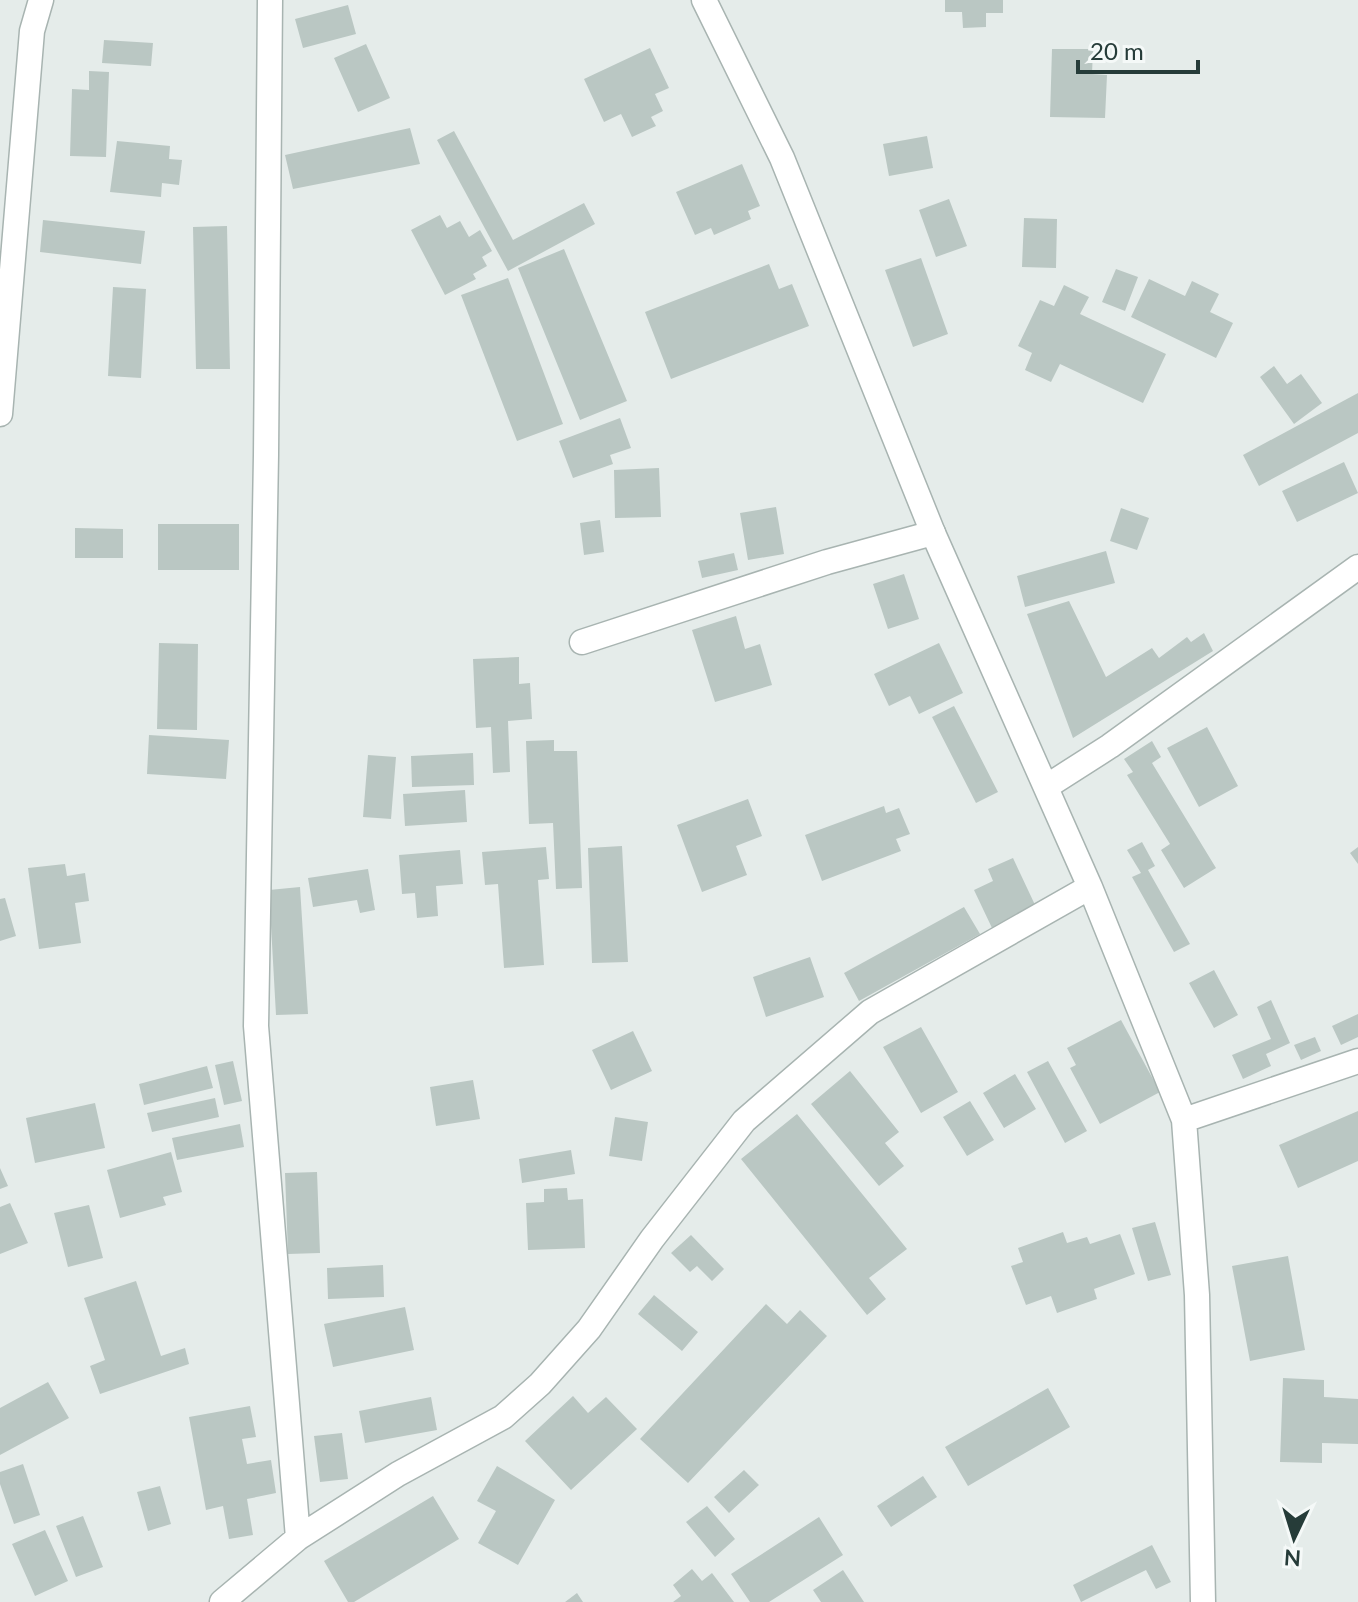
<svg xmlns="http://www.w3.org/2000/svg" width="1358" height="1602" viewBox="0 0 1358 1602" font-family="Lato,sans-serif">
	<rect width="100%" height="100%" fill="#e5ecea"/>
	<path fill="#bac7c3" d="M945,0h58v13h-17v14l-23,1 -1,-16h-17z
		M348,5l8,29 -53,14 -8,-29z
		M104,40l49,3 -2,23 -49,-3z
		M366,44l24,54 -32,14 -24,-54z
		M650,48l19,40 -14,6 8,17 -12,6 5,9 -24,11 -11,-23 -17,8 -20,-43z
		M1052,49h41l-1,25 15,1 -2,43 -55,-1z
		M89,71l20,1 -3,85 -36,-1 2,-67 17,1z
		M410,128l10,36 -127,25 -8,-34z
		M454,131l59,109 71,-37 11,21 -87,47 -71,-131z
		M927,136l6,32 -44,8 -6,-32z
		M117,141l53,5 -1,13 13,1 -3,25 -17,-2 -1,14 -51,-5z
		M742,164l18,42 -12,5 3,8 -37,16 -3,-7 -16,7 -19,-43z
		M949,199l18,47 -31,11 -17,-47z
		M440,215l7,13 13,-7 9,16 11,-7 12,21 -10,6 5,9 -14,8 3,5 -31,16 -34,-65z
		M1024,218l33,1 -1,49 -34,-1z
		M43,220l102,11 -4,33 -101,-12z
		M227,226l3,143h-34l-3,-142z
		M564,249l63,152 -47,19 -62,-152z
		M921,258l27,76 -35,13 -28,-77z
		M769,264l10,25 13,-5 17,42 -138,53 -26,-67z
		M1116,269l22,8 -13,34 -23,-9z
		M508,278l55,146 -46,17 -56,-146z
		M1149,279l36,17 7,-15 27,13 -9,18 23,11 -17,35 -85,-41z
		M1064,285l25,12 -9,17 86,40 -23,49 -83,-39 -9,18 -26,-12 7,-17 -14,-7 22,-46 14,6z
		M113,287l33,2 -5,89 -33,-2z
		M1274,366l13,18 14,-10 21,29 -28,21 -34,-47z
		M1358,393v40l-99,53 -16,-31z
		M620,418l11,30 -21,7 3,9 -40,14 -14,-37z
		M1344,462l14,31 -61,29 -15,-31z
		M659,468l2,49 -46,1 -1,-48z
		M776,507l8,47 -36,6 -8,-47z
		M1121,508l28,10 -12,32 -27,-9z
		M600,520l4,32 -20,3 -4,-32z
		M158,524h81v46h-81z
		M75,528l48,1v29h-48z
		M1106,551l9,32 -90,24 -8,-31z
		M734,553l4,17 -36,8 -4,-17z
		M904,574l15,45 -31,10 -15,-45z
		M1069,601l37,76 46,-29 7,10 28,-21 4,5 13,-9 9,18 -140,87 -46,-124z
		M736,616l9,33 15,-5 12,41 -57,17 -23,-72z
		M159,643l39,1 -1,86 -40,-1z
		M939,643l24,50 -44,21 -9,-18 -21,10 -15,-32z
		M519,657v27l11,-1 2,36 -24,2 2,51 -17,1 -2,-46 -15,1 -3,-69z
		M954,706l44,86 -22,11 -44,-86z
		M1207,727l31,59 -39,21 -32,-59z
		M149,735l80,5 -3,39 -79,-5z
		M554,740v11h23l5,137 -26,1 -3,-66 -24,1 -3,-83z
		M1152,741l9,16 -9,6 64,105 -32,20 -23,-38 9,-6 -43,-69 6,-3 -9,-13z
		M473,753l1,32 -62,2 -1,-31z
		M368,755l28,2 -5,62 -28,-2z
		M465,790l2,32 -62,4 -2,-32z
		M748,799l14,37 -26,10 11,29 -45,17 -25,-67z
		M884,806l2,7 13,-5 11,26 -14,5 5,12 -79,30 -17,-46z
		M1142,842l13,24 -7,4 42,74 -16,8 -42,-75 9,-4 -14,-23z
		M622,846l6,116 -36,1 -4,-115z
		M546,847l3,32 -11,1 6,85 -40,3 -6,-84 -13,1 -3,-33z
		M1358,847v17l-8,-11z
		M460,850l3,34 -27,2 2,30 -21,2 -2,-25 -13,1 -3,-39z
		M1013,858l23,49 -44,21 -18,-38 19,-9 -5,-12z
		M65,864l2,12 18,-3 4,28 -14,2 6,40 -42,6 -11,-81z
		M368,869l7,41 -15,3 -3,-13 -44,7 -5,-29z
		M300,887l8,127 -32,1 -7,-125z
		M5,898l11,38 -16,5v-42z
		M964,907l16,27 -121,67 -15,-28z
		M810,957l14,40 -58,20 -13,-40z
		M1214,970l24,45 -24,13 -25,-45z
		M1271,1000l19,43 -24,11 5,12 -28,13 -11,-24 39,-16 -14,-32z
		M1358,1014v23l-17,8 -9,-19z
		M1121,1020l39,72 -60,32 -30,-56 6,-3 -9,-17z
		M921,1027l37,65 -37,21 -38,-66z
		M633,1031l19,40 -41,19 -19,-40z
		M1315,1037l6,14 -20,9 -7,-15z
		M233,1061l9,40 -18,4 -9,-40z
		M1048,1061l39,70 -22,12 -38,-71z
		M207,1066l6,22 -69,17 -5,-21z
		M850,1071l49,61 -14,11 19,23 -25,20 -68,-82z
		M1015,1074l21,35 -32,19 -21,-35z
		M473,1080l7,39 -44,7 -6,-39z
		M215,1098l4,19 -67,15 -5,-19z
		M970,1101l24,39 -27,16 -24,-39z
		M95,1103l10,45 -70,15 -9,-45z
		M1358,1111v50l-60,27 -19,-43z
		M797,1114l110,135 -38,29 17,21 -19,16 -126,-156z
		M615,1117l33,5 -6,39 -33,-5z
		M240,1124l4,23 -67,13 -5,-22z
		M571,1150l4,24 -53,9 -3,-24z
		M171,1152l11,40 -19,5 3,8 -46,13 -13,-48z
		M0,1168l8,18 -8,3z
		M317,1172l3,81 -32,1 -3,-81z
		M567,1188l1,12 15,-1 2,49 -57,2 -2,-47 18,-1v-13z
		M10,1203l18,40 -28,11v-47z
		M89,1205l14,53 -35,9 -14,-54z
		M1155,1222l16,53 -23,6 -16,-53z
		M1063,1232l4,11 20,-6 3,7 30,-10 15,40 -41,15 3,10 -40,14 -6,-17 -25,9 -15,-39 12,-4 -5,-14z
		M691,1235l33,34 -12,12 -15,-15 -7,6 -19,-19z
		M1288,1256l17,94 -55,11 -18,-95z
		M383,1265l1,32 -56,2 -1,-31z
		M136,1281l25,75 24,-8 4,16 -89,30 -10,-28 15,-6 -21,-62z
		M654,1295l44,37 -16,19 -44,-37z
		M766,1304l21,20 13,-14 27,26 -139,147 -48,-44z
		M405,1307l9,43 -81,17 -9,-43z
		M1283,1378l41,2v17l34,2v45l-36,-1v20l-42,-1z
		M48,1382l21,36 -69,37v-47z
		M1048,1388l22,39 -102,59 -23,-39z
		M573,1396l15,17 18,-16 31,32 -66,61 -46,-49z
		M431,1397l6,33 -72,13 -6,-32z
		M250,1406l6,31 -14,2 5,25 24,-4 5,33 -29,6 6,36 -24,4 -6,-33 -17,4 -17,-93z
		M342,1433l6,46 -28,3 -6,-46z
		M23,1464l17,51 -26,9 -14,-40v-12z
		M497,1466l58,34 -37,65 -40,-22 18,-32 -19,-10z
		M744,1470l15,15 -30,28 -15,-16z
		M923,1476l14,21 -46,30 -14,-21z
		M160,1486l11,38 -23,7 -11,-39z
		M433,1496l26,43 -105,63h-6l-24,-41z
		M707,1506l28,33 -20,18 -29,-35z
		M83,1516l20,51 -27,10 -20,-51z
		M819,1517l24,38 -74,47h-19l-19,-28z
		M45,1530l23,51 -33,15 -23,-52z
		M1152,1545l19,37 -15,7 -10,-19 -65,32 -8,-17z
		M692,1569l10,12 10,-8 22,29h-61l8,-6 -8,-11z
		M843,1570l21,32h-43l-8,-12z
		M577,1593l6,9h-18z"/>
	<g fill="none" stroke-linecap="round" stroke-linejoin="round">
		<g stroke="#a8b4b1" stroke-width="27">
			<path id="service" d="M582,642l245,-80 106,-29"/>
		</g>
		<g stroke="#a8b4b1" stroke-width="27">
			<path id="minor" d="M270,0l-4,455 -10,571 42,512
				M704,0l78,158 151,375 157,354 94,233 13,175 6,307
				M0,414l32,-383 9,-31
				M1046,787l64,-41 248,-179
				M1184,1120l174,-59
				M222,1602l76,-64 100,-64 105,-57 37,-33 49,-55 63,-90 92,-118 126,-109 220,-125"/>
		</g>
		<use href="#service" stroke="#fff" stroke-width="24"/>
		<use href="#minor" stroke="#fff" stroke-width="24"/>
	</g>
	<g transform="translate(1294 1538) rotate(184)" stroke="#f5f9f8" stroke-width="6" paint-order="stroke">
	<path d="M0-6L14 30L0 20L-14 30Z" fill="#263c39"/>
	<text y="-12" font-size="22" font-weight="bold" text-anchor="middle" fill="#263c39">N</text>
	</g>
	<path d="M1078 60v12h120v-12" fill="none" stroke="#263c39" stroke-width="4"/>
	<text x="1090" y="60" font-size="24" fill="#263c39" stroke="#f5f9f8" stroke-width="6" paint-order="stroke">20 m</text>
</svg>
